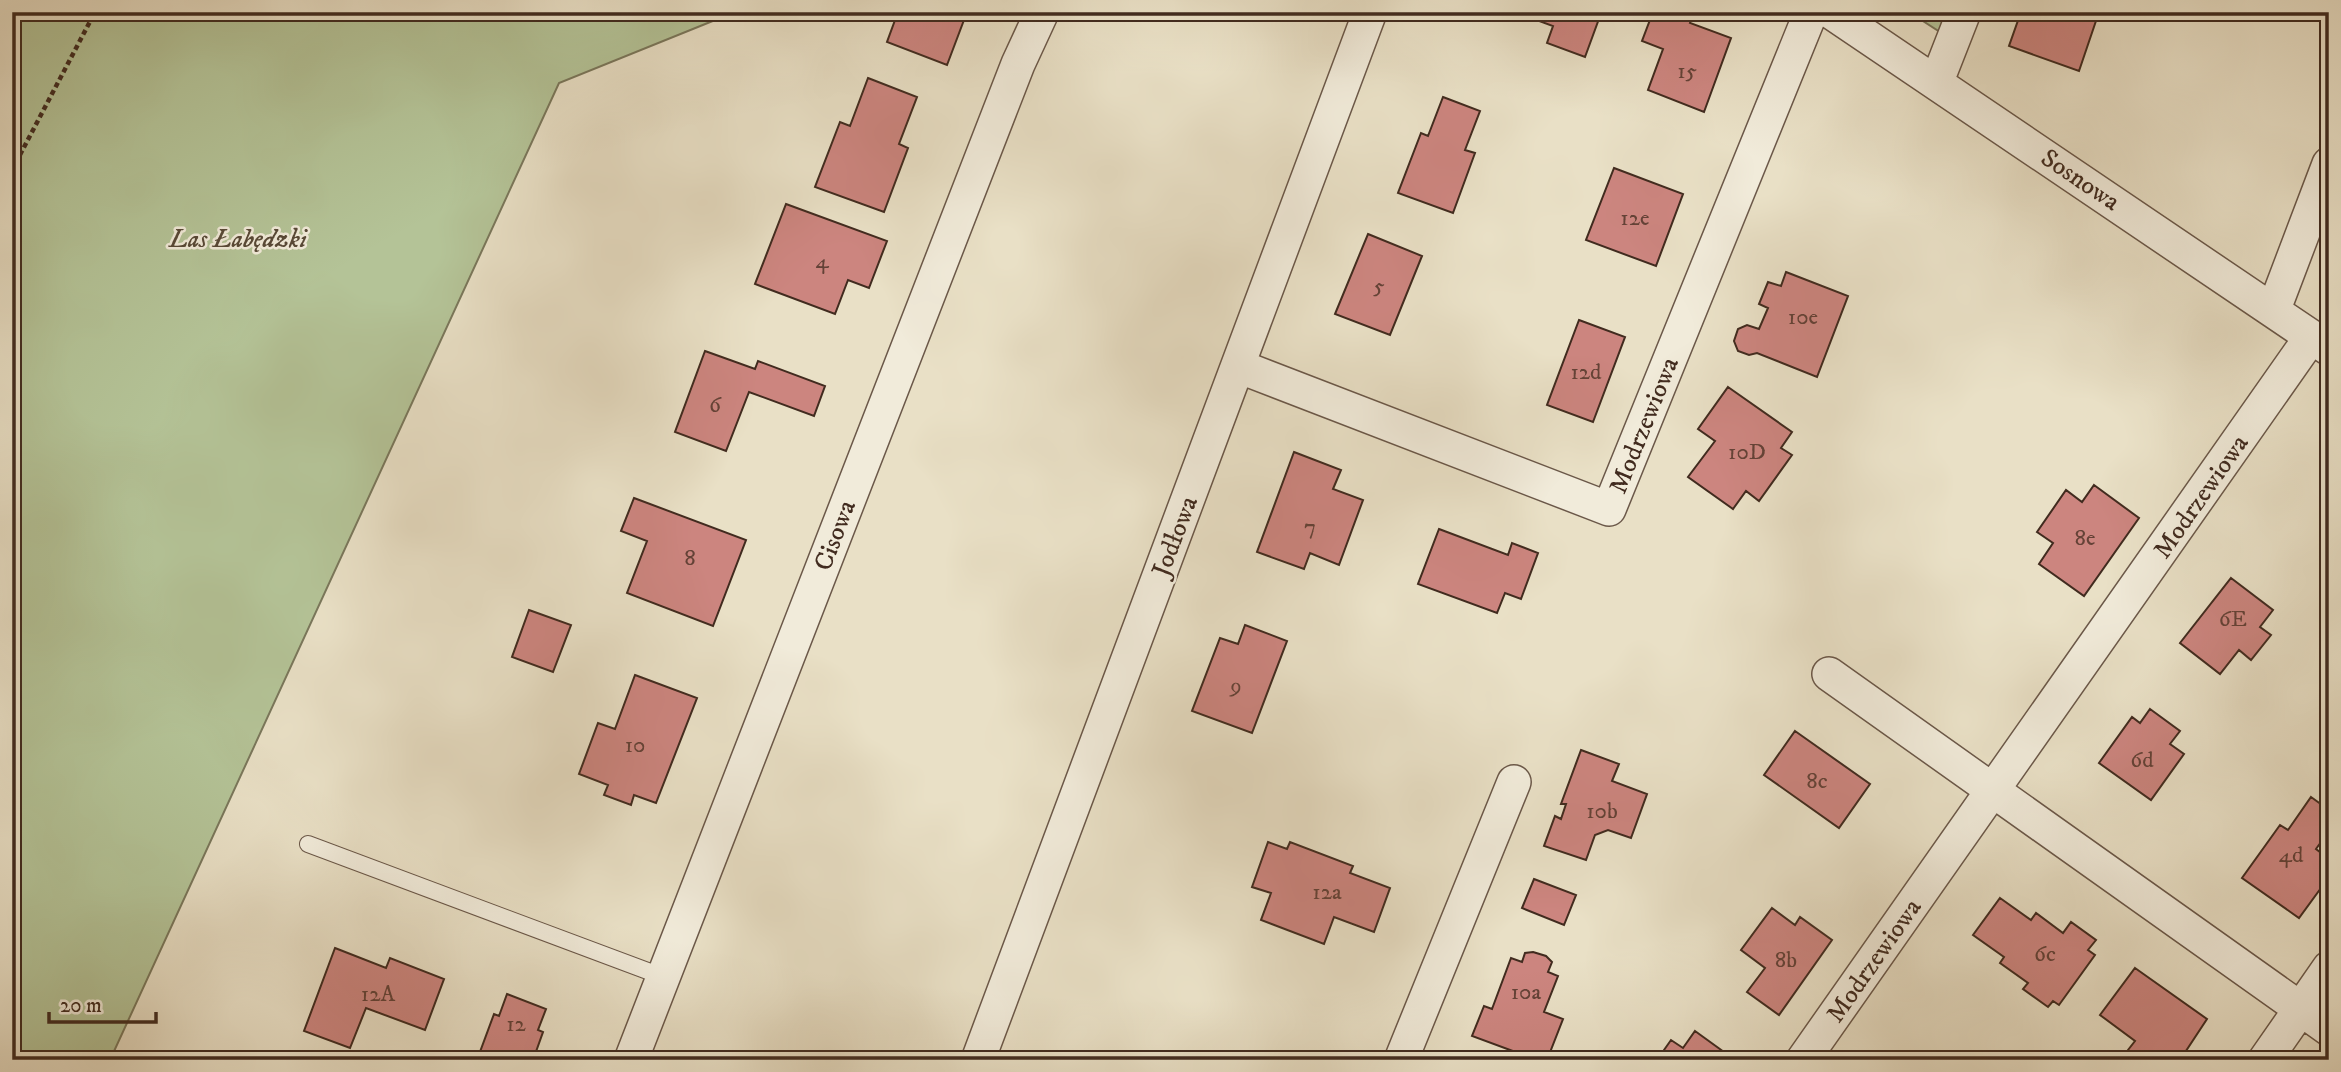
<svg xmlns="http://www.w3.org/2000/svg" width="2341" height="1072" viewBox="0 0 2341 1072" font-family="'IM FELL DW Pica',serif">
	<rect width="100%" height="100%" fill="#e9e0c6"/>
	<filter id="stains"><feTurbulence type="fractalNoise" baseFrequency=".00286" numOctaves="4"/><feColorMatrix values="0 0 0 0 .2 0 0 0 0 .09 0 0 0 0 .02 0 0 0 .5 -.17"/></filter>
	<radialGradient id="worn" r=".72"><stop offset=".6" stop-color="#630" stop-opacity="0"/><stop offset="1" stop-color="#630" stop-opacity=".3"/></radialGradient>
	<path fill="#b4c397" stroke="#7a775b" stroke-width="2" d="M12,12h723l-176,71 -449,977h-98z
		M1909,12h39l-8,20z"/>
	<path fill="#cc857f" stroke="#412b1f" stroke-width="2" d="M898,12h69l-20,53 -60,-23z
		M1515,12h76l9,4 -15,41 -38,-14 6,-17z
		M1653,12h41l-4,11 41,15 -27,74 -56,-22 15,-41 -21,-8z
		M2021,12h78l-20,59 -70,-25z
		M868,78l49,19 -18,47 9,4 -24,64 -69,-25 25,-65 10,4z
		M1443,97l37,14 -15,39 10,3 -22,60 -55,-20 23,-60 7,3z
		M1614,168l69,26 -27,72 -70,-26z
		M786,204l101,37 -18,47 -21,-8 -13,34 -80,-30z
		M1368,234l54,22 -32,79 -55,-21z
		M1786,272l62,24 -31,81 -60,-24 -8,2 -11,-4 -4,-10 4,-12 9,-4 12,4 9,-21 -9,-4 9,-22 13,4z
		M1579,320l46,17 -32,85 -46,-17z
		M705,351l50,18 3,-8 67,25 -11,30 -65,-24 -23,59 -51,-19z
		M1728,387l64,45 -11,16 11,7 -33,46 -13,-10 -13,18 -45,-32 27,-36 -17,-12z
		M1294,452l47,18 -8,19 30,11 -24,65 -29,-12 -6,16 -47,-17z
		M2094,485l45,33 -55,78 -45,-32 14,-21 -16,-11 29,-42 16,12z
		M634,498l112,42 -33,86 -86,-33 20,-52 -26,-10z
		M1439,529l69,26 4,-12 26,10 -17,46 -16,-6 -8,20 -79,-29z
		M2231,578l42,32 -13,17 11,8 -20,25 -12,-10 -19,24 -40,-31z
		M529,610l42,15 -18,47 -41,-15z
		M1245,625l42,16 -35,92 -60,-22 28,-73 18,6z
		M635,675l62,23 -41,105 -22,-8 -3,10 -27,-10 4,-10 -29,-11 19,-51 17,6z
		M2150,709l30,22 -10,13 14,10 -33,46 -52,-37 33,-46 8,6z
		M1795,731l75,53 -31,44 -75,-53z
		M1581,750l38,14 -7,17 35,13 -16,44 -23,-8 -13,5 -9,25 -42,-14 11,-30 6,3 5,-15h-5z
		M2311,797l18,13v21l-13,18 13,10v18l-30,41 -57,-40 38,-53 8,5z
		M1268,842l19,7 3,-7 63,24 -3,7 40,15 -16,44 -40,-15 -10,27 -63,-24 10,-27 -19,-6z
		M1534,879l42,16 -12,30 -42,-17z
		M2000,898l31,22 5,-7 27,20 8,-11 25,18 -8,10 7,5 -36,50 -6,-4 -5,6 -25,-18 5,-6 -28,-20 4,-6 -31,-22z
		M1772,908l23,17 5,-8 32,23 -53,75 -32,-23 18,-24 -24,-18z
		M335,948l51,20 4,-10 54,21 -19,51 -59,-22 -16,40 -46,-17z
		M1533,952l13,4 6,6 -4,10 10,4 -14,36 19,7 -16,41h-10l-65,-24 12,-30 8,3 19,-51 11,4 3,-9z
		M2135,968l72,51 -27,41h-38l-14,-10 7,-9 -35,-26z
		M507,994l39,15 -8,21 5,2 -10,28h-56l17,-46 5,2z
		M1695,1031l40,29h-78l14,-20 12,8z"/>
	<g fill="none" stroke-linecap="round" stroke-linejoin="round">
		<g stroke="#6b5849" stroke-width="18">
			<path id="service" d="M308,844l353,132"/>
		</g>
		<g stroke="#6b5849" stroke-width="36">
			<path id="minor" d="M1831,12l497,336
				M1937,81l27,-69
				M2274,309l55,-145
				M1238,366l371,143 202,-497
				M1829,674l500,355
				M631,1060l387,-996 24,-52
				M978,1060l392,-1048
				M1401,1060l113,-278
				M1803,1060l508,-723
				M2265,1060l64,-92"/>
		</g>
		<path stroke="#412b1f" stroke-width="4.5" stroke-dasharray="5 3.5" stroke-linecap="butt" d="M12,170l83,-158"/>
		<use href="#service" stroke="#f1ebda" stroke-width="16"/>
		<use href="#minor" stroke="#f1ebda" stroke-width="33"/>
	</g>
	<g text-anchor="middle" stroke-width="5" stroke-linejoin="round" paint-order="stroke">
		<g font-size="23" fill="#644237">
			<text x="1687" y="78">15</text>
			<text x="1635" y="225">12e</text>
			<text x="822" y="268">4</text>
			<text x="1379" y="293">5</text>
			<text x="1803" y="324">10e</text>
			<text x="1586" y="379">12d</text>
			<text x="715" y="412">6</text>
			<text x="1747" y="459">10D</text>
			<text x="1310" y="534">7</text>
			<text x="2085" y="545">8e</text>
			<text x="690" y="565">8</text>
			<text x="2233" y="626">6E</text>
			<text x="1236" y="693">9</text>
			<text x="635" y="752">10</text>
			<text x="2142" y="767">6d</text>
			<text x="1817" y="788">8c</text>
			<text x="1602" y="818">10b</text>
			<text x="2291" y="862">4d</text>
			<text x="1327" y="899">12a</text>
			<text x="2045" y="961">6c</text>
			<text x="1786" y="967">8b</text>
			<text x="1526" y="999">10a</text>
			<text x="378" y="1001">12A</text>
			<text x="516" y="1031">12</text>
		</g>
		<g font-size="26" fill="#412b1f" stroke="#f1ebda">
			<text transform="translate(2081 179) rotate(34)" y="9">Sosnowa</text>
			<text transform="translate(1643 425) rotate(-68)" y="9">Modrzewiowa</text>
			<text transform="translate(2200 496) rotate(-55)" y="9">Modrzewiowa</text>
			<text transform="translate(834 535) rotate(-69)" y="9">Cisowa</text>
			<text transform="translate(1174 536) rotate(-69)" y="9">Jodłowa</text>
			<text transform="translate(1873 960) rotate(-55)" y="9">Modrzewiowa</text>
		</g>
		<g font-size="26" font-style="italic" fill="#584937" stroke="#f1ebda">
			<text x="238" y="247">Las Łabędzki</text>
		</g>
	</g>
	<rect width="2341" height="1072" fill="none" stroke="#e9e0c6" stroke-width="42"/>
	<rect x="14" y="14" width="2313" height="1044" fill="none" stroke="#412b1f" stroke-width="3.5"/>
	<rect x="21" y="21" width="2299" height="1030" fill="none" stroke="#412b1f" stroke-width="2"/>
	<path d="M49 1012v10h107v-10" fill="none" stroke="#412b1f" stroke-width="3.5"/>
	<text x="60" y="1012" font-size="21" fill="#412b1f" stroke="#f1ebda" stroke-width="5" paint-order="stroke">20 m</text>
	<rect width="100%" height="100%" filter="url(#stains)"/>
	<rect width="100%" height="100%" fill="url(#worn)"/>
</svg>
